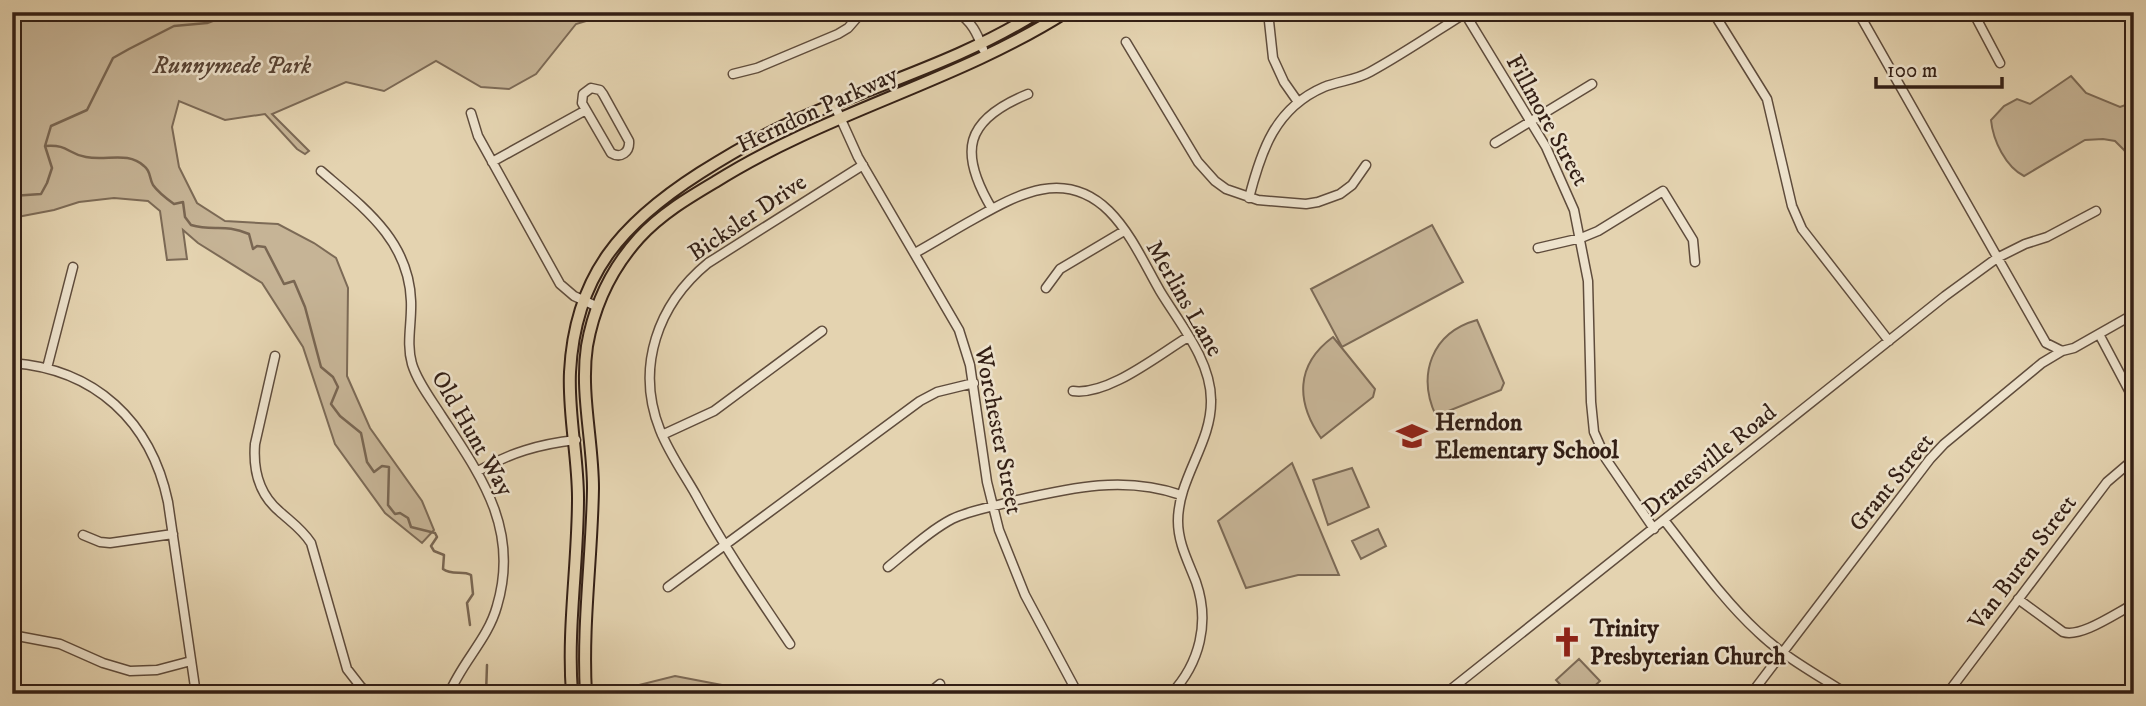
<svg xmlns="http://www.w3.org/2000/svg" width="2146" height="706" viewBox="0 0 2146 706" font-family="'IM FELL DW Pica',serif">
	<rect width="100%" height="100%" fill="#e4d3b0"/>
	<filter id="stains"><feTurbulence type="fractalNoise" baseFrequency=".00286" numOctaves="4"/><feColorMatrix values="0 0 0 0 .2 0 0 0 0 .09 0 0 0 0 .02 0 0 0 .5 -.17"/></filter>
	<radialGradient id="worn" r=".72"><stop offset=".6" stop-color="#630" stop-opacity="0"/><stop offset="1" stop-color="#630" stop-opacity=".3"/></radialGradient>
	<path fill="#c6b496" stroke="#7c6a56" stroke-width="2" d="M12,12h604l-40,12 -40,50 -27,15 -28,-2 -45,-26 -52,30 -38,-9 -74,32 37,37 -4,3 -8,-5 -32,-35 -40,6 -46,-19 -7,26 7,40 18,36 28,18 53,3 36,19 22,15 12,30 -1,88 23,52 52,73 12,29 -12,13 -37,-30 -50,-69 -32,-97 -41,-64 -64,-40 -15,-13 4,29 -20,1 -7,-49 -12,-10 -34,-3 -35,4 -25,8 -42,8z
		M2071,76l15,17 34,14 14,-5v63l-10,-15 -9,-9 -12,-2 -18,1 -61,36c-18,-9 -31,-35 -33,-56l13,-14 13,-7 13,5z
		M1432,225l31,57 -121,65 -31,-58z
		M1477,320l27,63 -3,7 -65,26c-19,-41 -5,-83 41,-96z
		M1333,337l42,52 -2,8 -52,41c-25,-36 -26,-73 12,-101z
		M1292,463l47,112h-41l-52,13 -28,-67z
		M1352,468l17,39 -41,18 -15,-45z
		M1378,529l8,17 -25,13 -9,-18z
		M1579,659l21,22 -14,13h-17l-13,-14z
		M675,676l78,15 3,3h-164h11z"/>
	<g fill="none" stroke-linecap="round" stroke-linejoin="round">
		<path stroke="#796652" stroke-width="2.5" d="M241,12h14
			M45,146c24,-2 22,8 41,11 21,4 42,-6 58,9 7,5 5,12 9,19 5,7 14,14 21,19l9,-2 2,15 6,8c23,7 33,-2 58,9l4,15 4,-3 8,1 19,37 10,-3 11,26 16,60 12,10 5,10 -7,17 9,12 21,17 6,29 7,10 8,-6 7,1 -1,38 7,9 5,-1 8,5 3,9 24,6 2,4 -6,9 3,5 10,4 -1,14c9,7 20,1 28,6l2,19 -6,9 3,22
			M12,196l29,-2 6,-11 5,-15 -7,-22 6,-20 36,-16 26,-52 16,-9 45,-23 33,-3 29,-11
			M486,694l1,-29"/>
		<g stroke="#5f4c3c" stroke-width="11">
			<path id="minor" d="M957,12c15,10 20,21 26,37
				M1268,12l5,46 11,24 14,20
				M1464,12l82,135 28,63 14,71 3,121 3,30 12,27 48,70
				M1713,12l54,87 25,107 10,23 87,112
				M1858,12l188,331 16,8
				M1973,12l27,51
				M1126,42l72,120 17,19 11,8 32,11 48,4 12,-2 22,-8 12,-9 14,-20
				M733,74l24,-6 81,-34 10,-6 14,-16
				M591,88l9,2 3,4 26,47c1,11 -8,18 -18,12l-29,-50 1,-9z
				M834,104l24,53 101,173 11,35 17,117 12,48 26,65 53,99
				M471,113l7,23 82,148 14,12 24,11
				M1495,143l97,-59
				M492,162l94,-52
				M321,171c42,36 88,69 90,130 1,22 -5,42 1,63 6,19 19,35 29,51 40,61 79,114 56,191 -9,33 -35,56 -48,88
				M1249,198c12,-47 26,-90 75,-111 15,-6 32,-7 46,-15 33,-18 65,-40 97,-60
				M992,209c-34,-57 -28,-89 36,-115
				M1538,248l43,-10 17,-7 65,-40 30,49 2,22
				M915,253c20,-11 39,-23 59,-34 44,-25 91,-51 135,-8 22,22 36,54 51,80 20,33 51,70 51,109 1,43 -33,78 -33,121 0,22 10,40 18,61 14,40 4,81 -25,112
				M1046,288l14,-19 64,-38
				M2099,334l35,66
				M275,356l-20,88c-2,26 4,50 24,67 12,11 23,18 32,32l36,126 14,18 10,7
				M12,363c83,6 139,58 156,139l28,192
				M47,368l26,-101
				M1073,391c35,5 85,-36 115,-54
				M662,435l52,-24 108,-80
				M478,471c32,-18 61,-27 98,-31
				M1664,520c30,38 59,80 94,112 26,25 58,42 89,62
				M83,535l17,7 10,1 63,-9
				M888,567c20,-16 41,-36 64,-48 19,-9 41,-12 61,-18 57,-13 111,-26 168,-6
				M668,587l252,-186 17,-9 37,-9
				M2018,599l45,33c18,6 53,-19 71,-28
				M12,635l48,9 43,19 27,8 27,-1 34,-9
				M790,644c-33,-49 -66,-97 -94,-149 -12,-21 -27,-42 -36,-65 -25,-63 -2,-126 48,-167l155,-98
				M928,694l12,-10
				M1445,694l500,-398 52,-38 28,-14 22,-7 49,-26
				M1751,694l179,-235 14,-15 98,-81 20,-12 12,-3 60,-34
				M1947,694l160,-212 27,-23"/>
		</g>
		<g stroke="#331f15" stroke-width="14">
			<path id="major" d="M572,694c-5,-66 6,-130 6,-196 0,-42 -10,-84 -8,-126 5,-97 52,-149 130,-199 27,-17 54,-33 83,-47 84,-39 177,-64 255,-114
				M586,694c-4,-69 6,-137 7,-206 0,-47 -13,-95 -6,-142 7,-40 25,-78 52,-108 22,-24 49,-40 76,-56 111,-70 241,-100 351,-170"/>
		</g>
		<use href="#minor" stroke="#ede2cc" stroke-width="8"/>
		<use href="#major" stroke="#e4d3b0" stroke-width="10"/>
	</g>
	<defs>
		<g id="school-bare" transform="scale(2.415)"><path d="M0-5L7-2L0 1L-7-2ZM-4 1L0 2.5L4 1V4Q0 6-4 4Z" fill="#8f2418" stroke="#ede2cc" stroke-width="2.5" paint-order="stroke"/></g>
		<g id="church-bare" transform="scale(2.415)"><path d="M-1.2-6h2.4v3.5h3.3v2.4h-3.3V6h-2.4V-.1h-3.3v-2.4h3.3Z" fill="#8f2418" stroke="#ede2cc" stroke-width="2.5" paint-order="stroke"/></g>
	</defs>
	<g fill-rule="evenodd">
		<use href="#school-bare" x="1412" y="436"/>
		<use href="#church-bare" x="1567" y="642"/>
	</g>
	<g text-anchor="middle" stroke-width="5" stroke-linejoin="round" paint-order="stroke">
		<g font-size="24" font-style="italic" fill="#584435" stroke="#ede2cc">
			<text x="232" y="73">Runnymede Park</text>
		</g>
		<g font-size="24" fill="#331f15" stroke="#ede2cc">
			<text transform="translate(817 109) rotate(-25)" y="8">Herndon Parkway</text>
			<text transform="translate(1548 120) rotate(61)" y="8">Fillmore Street</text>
			<text transform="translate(747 217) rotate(-34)" y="8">Bicksler Drive</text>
			<text transform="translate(1185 298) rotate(60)" y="8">Merlins Lane</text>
			<text transform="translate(999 430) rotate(79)" y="8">Worchester Street</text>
			<text transform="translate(473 433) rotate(60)" y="8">Old Hunt Way</text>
			<text transform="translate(1709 460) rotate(-39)" y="8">Dranesville Road</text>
			<text transform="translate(1891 482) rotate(-51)" y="8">Grant Street</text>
			<text transform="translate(2022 562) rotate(-53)" y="8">Van Buren Street</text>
		</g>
		<g font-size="24" font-weight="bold" fill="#331f15" stroke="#ede2cc" text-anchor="start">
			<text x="1435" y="430">Herndon<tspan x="1435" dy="28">Elementary School</tspan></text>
			<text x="1590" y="636">Trinity<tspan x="1590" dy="28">Presbyterian Church</tspan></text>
		</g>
	</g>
	<rect width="2146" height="706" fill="none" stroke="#e4d3b0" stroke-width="42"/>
	<rect x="14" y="14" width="2118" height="678" fill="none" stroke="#331f15" stroke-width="3.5"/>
	<rect x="21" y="21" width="2104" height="664" fill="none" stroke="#331f15" stroke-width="2"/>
	<path d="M1876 77v10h126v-10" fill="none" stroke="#331f15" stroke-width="3.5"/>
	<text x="1887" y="77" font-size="21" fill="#331f15" stroke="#ede2cc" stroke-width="5" paint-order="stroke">100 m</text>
	<rect width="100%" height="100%" filter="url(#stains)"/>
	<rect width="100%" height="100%" fill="url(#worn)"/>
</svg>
